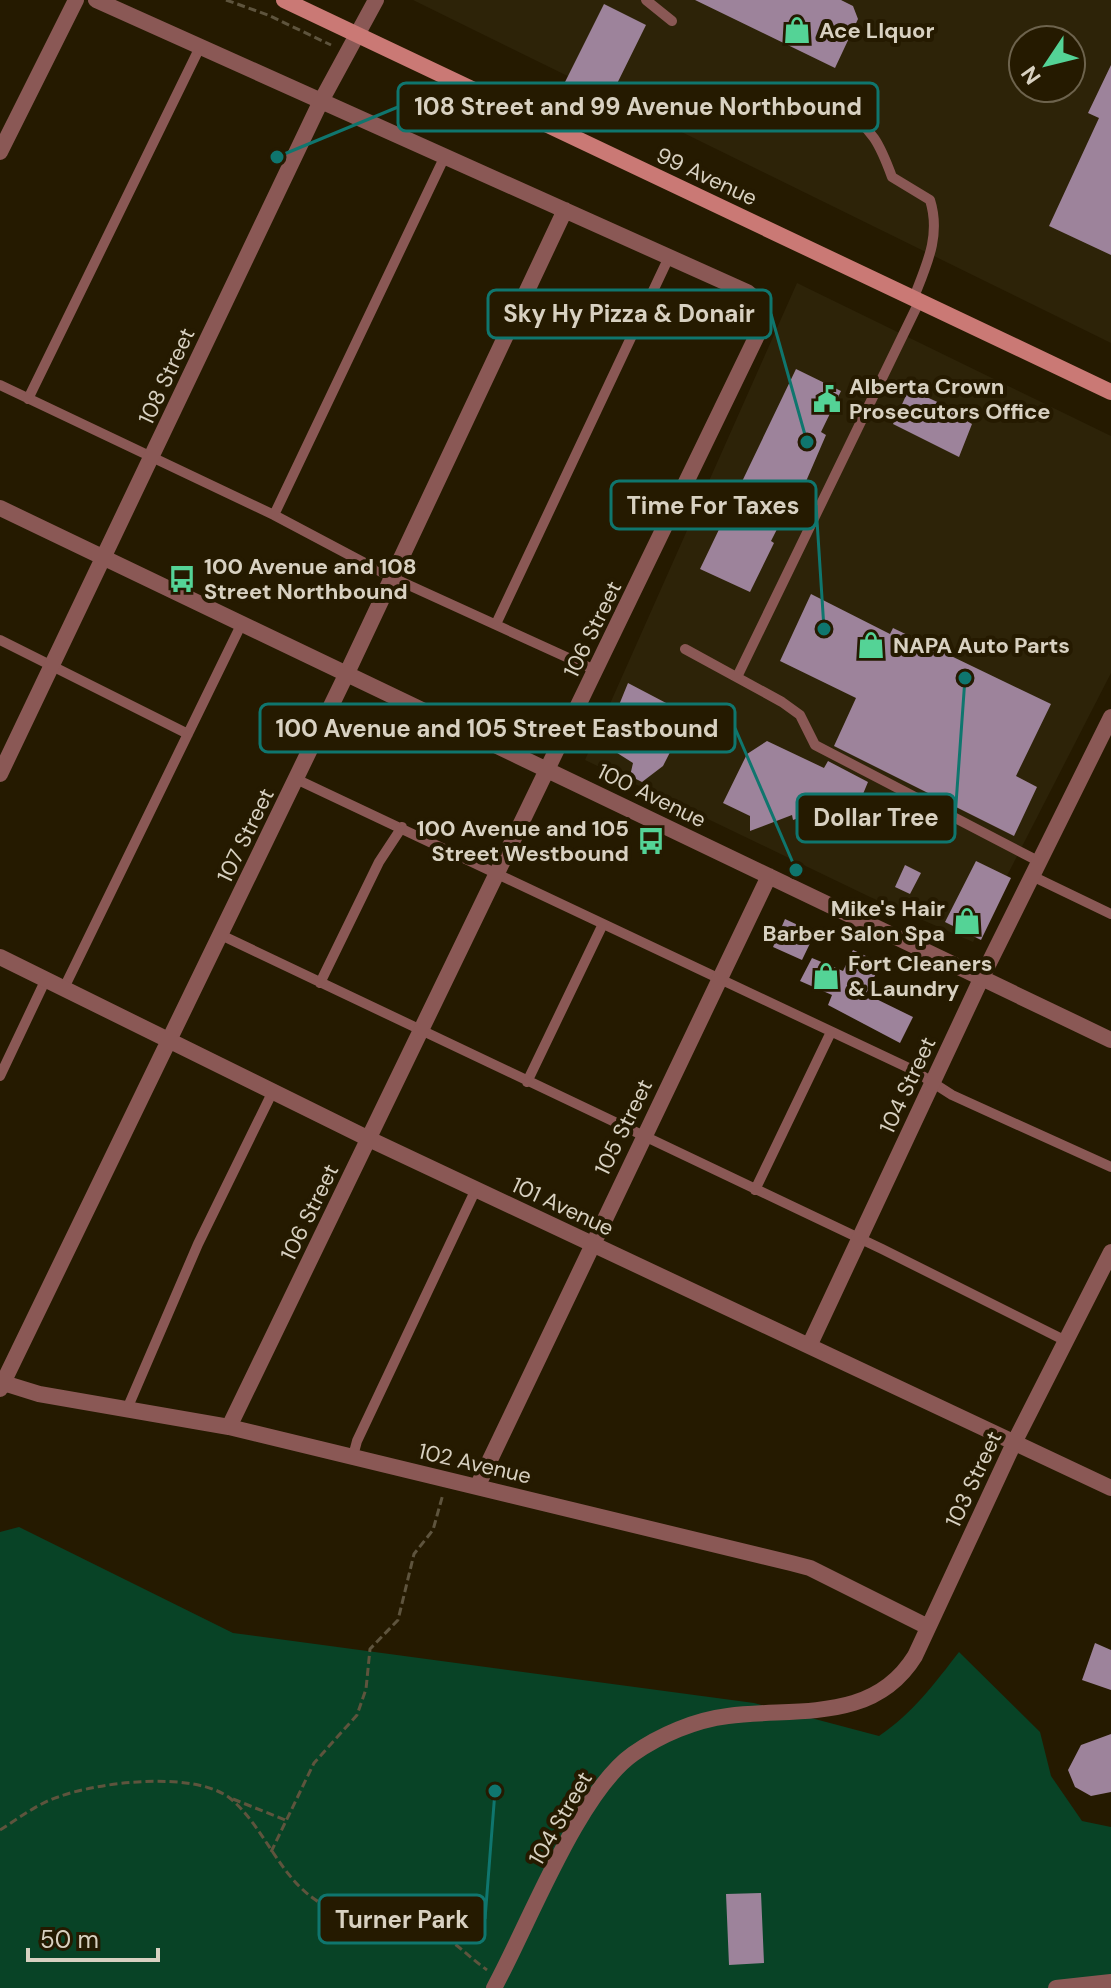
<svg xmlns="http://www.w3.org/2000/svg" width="1111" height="1988" viewBox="0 0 1111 1988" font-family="'DM Sans',sans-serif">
	<rect width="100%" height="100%" fill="#251a00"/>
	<path fill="#2d2308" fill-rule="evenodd" d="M413,0h698v343zM1023,40h48v48h-48z
		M797,283l314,153v237l-138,269 -103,-45 -285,-137z"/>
	<path fill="#084326" d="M19,1527l214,106 521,70 125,33c33,-22 56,-53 80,-84l81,80 11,44 31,45 29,6v161h-1111v-456z"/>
	<path fill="#9d839b" d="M695,0h146l12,6 5,13 -23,49z
		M604,4l42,21 -41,83 -42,-22z
		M1111,65v190l-62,-29 50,-108 -11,-5z
		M796,369l45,22 -20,41 5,3 -22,51 -4,-2 -29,57 3,2 -24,49 -50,-23z
		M909,389l59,27 -3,4 7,4 -13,33 -66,-33z
		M811,594l79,40 3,-6 158,76 -35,72 21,11 -23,49 -180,-90 22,-48 -76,-37z
		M628,683l61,32 -26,51 -21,16 -12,-6 3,-13 -30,-19z
		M767,741l57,27 4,-7 40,21 -15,36 -23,-11 -37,13 -1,-5 -42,16v-15l-27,-13 24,-49z
		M976,861l35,17 -30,62 -36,-18z
		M905,865l16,8 -11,21 -15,-7z
		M785,919l30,14 -13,27 -29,-13z
		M853,950l28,13 -15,31 47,23 -13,26 -72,-38 4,-10 -32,-14 12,-23 31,13z
		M1095,1643l16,7v40l-29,-10z
		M1111,1734v58l-20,4 -16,-9 -7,-17 13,-25z
		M761,1893l3,70 -35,2 -3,-71z"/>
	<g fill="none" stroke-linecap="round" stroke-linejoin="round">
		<path stroke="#5e543d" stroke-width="3" stroke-dasharray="8 4" stroke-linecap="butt" d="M226,0l42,15 63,30
			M233,1799l52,21
			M0,1830c19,-12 37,-26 58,-33 40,-15 138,-27 173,2 36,31 48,80 91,105 38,23 59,8 94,17 25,7 50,34 71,49
			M271,1852l43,-89 43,-48 9,-26 4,-40 28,-29 16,-66 19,-24 10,-36"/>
		<path stroke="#8a5855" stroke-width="10" d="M646,0l26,21
			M841,111c31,14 40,36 51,66l38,23c11,35 -3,64 -16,97
			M0,385l274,130 117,62 206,94
			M28,399l172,-352
			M274,515l171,-359
			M496,624l173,-367
			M0,640l188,94
			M685,649l97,53 18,13 15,30 225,117
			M737,677l183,-377
			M296,779l617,291 39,25 159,72
			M1032,876l79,38
			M221,935l661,314 184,92
			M320,983l59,-121 23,-35
			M64,988l178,-365
			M0,1076l46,-97
			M527,1082l76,-158
			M755,1190l76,-158
			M127,1409l71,-165 75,-153
			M353,1456l4,-15 119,-252"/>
		<path stroke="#8a5855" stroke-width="16" d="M96,0l651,292 12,10 6,17 -536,1108
			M0,152l76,-152
			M0,508l1111,532
			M0,774l320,-671 56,-103
			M0,957l369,182 742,349
			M810,1344l172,-367 129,-260
			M0,1382l39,12 190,33 562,136 19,5 118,59
			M0,1389l347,-716 218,-463
			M478,1485l291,-609
			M494,1988c34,-62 84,-195 139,-234 27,-19 62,-34 95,-38 68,-9 145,8 187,-60l99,-213 97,-191"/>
		<path stroke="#8a5855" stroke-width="16" d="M1056,1988l55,-6"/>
		<path stroke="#ca7975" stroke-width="16" d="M284,0l827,392"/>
	</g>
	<defs>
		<g id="shop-bare" transform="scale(2.16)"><path d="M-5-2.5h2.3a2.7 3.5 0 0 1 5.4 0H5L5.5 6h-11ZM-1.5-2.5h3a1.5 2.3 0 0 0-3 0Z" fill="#54d396" stroke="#251a00" stroke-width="2.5" paint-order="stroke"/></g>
		<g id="civic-bare" transform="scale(2.16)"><path d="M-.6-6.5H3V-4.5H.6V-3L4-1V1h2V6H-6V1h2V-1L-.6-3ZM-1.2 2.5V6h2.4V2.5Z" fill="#54d396" stroke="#251a00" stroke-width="2.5" paint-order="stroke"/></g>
		<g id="bus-bare" transform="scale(2.16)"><path d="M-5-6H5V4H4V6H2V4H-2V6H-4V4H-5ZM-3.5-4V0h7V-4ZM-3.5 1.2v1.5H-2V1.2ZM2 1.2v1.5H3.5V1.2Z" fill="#54d396" stroke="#251a00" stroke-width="2.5" paint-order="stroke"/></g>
	</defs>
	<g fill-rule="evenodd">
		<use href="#shop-bare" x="797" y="30"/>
		<use href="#civic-bare" x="827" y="399"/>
		<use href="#bus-bare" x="182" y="579"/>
		<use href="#shop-bare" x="871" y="645"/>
		<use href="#bus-bare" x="651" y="841"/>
		<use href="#shop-bare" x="967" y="921"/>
		<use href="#shop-bare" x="826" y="976"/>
	</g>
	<g text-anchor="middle" stroke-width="8" stroke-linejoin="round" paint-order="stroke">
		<g font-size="22" font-weight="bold" fill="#d8d1c1" stroke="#251a00" text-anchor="start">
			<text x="819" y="38">Ace LIquor</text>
			<text x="849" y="394">Alberta Crown<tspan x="849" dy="25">Prosecutors Office</tspan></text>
			<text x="204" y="574">100 Avenue and 108<tspan x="204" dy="25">Street Northbound</tspan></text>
			<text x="893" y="653">NAPA Auto Parts</text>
			<text x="629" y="836" text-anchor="end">100 Avenue and 105<tspan x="629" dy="25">Street Westbound</tspan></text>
			<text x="945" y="916" text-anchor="end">Mike's Hair<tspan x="945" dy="25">Barber Salon Spa</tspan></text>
			<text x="848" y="971">Fort Cleaners<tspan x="848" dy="25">&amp; Laundry</tspan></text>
		</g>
		<g font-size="22" fill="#d8d1c1" stroke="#251a00">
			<text transform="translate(707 176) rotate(25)" y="8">99 Avenue</text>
			<text transform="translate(166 376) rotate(-65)" y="8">108 Street</text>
			<text transform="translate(592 629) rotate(-64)" y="8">106 Street</text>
			<text transform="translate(652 795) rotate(26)" y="8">100 Avenue</text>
			<text transform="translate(245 835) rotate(-64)" y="8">107 Street</text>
			<text transform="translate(907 1085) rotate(-65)" y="8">104 Street</text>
			<text transform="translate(623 1127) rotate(-64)" y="8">105 Street</text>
			<text transform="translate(563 1206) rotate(25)" y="8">101 Avenue</text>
			<text transform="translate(309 1212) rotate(-64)" y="8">106 Street</text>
			<text transform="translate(475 1463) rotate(13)" y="8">102 Avenue</text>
			<text transform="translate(973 1479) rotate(-65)" y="8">103 Street</text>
			<text transform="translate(560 1818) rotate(-60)" y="8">104 Street</text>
		</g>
	</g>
	<path fill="none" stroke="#0f766e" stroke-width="3" d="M277 157L398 107M807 442L771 314M824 629L816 505M796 870L735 728M965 678L955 818M495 1791L485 1919"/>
	<g fill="#0f766e" stroke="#251a00" stroke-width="3">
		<circle cx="277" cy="157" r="8"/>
		<circle cx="807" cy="442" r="8"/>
		<circle cx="824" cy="629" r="8"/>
		<circle cx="796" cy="870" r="8"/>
		<circle cx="965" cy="678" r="8"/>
		<circle cx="495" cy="1791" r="8"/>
	</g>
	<g fill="#251a00" stroke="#0f766e" stroke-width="3">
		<rect x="398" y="83" width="480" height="48" rx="8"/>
		<rect x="488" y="290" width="283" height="48" rx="8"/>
		<rect x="611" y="481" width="205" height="48" rx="8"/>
		<rect x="260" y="704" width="475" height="48" rx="8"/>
		<rect x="797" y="794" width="158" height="48" rx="8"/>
		<rect x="319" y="1895" width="166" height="48" rx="8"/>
	</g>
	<g font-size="24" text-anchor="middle" font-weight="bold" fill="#d8d1c1">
		<text x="638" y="115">108 Street and 99 Avenue Northbound</text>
		<text x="629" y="322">Sky Hy Pizza &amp; Donair</text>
		<text x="713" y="514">Time For Taxes</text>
		<text x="497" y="737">100 Avenue and 105 Street Eastbound</text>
		<text x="876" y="826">Dollar Tree</text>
		<text x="402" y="1928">Turner Park</text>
	</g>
	<g transform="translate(1047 64) rotate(235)"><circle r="38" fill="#251a00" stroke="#6d634d" stroke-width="2"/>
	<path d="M0-6L14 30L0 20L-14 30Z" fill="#54d396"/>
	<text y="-12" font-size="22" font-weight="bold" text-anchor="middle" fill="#d8d1c1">N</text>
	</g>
	<path d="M28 1948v12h130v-12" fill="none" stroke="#d8d1c1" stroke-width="4"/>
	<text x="40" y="1948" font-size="24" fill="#d8d1c1" stroke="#251a00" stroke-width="6" paint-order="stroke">50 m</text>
</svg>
